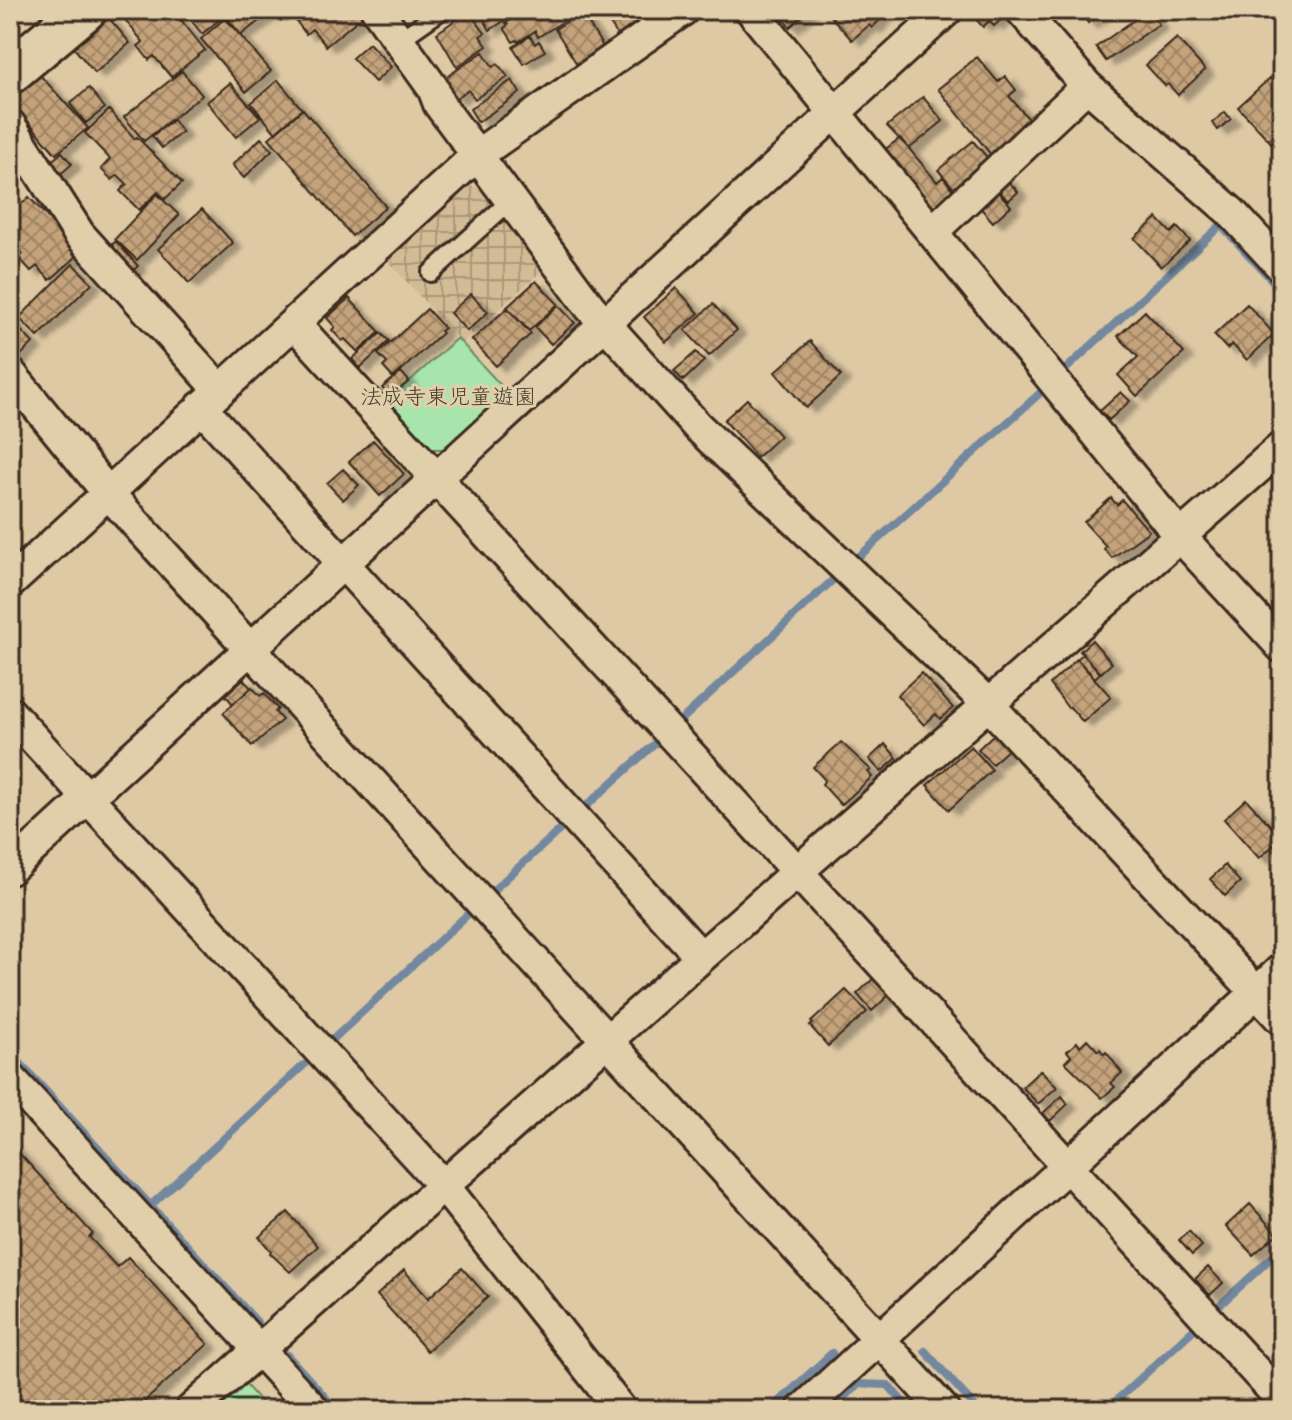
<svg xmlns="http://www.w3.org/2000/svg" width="1292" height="1420" viewBox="0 0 1292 1420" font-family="Kalam,'Klee One',sans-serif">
	<defs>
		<pattern id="industrial-grid" width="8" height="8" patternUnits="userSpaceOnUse" patternTransform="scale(2)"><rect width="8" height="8" fill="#d3bb96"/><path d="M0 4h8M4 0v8" fill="none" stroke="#ac987a"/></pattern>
		<pattern id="building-cross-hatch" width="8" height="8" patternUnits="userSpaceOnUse" patternTransform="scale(2)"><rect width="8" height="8" fill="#c4a37b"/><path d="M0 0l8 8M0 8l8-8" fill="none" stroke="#a08564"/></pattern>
		<filter id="shadow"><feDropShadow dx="9" dy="5" stdDeviation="2" flood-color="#0004"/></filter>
	</defs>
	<rect width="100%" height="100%" fill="#dec9a4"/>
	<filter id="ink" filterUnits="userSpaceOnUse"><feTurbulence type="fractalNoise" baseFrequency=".0125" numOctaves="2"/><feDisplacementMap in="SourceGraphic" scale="16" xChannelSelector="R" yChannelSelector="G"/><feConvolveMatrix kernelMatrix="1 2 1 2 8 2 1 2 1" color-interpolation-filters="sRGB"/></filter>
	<g filter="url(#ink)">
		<path fill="url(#industrial-grid)" d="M470,186l18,1 58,80 -84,76 -74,-82z"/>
		<path fill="#a8e5ac" stroke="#728865" stroke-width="2" d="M457,338l50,54 -63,57h-12l-44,-48z
			M246,1385l22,25h-51z"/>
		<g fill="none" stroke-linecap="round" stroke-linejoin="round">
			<path stroke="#73889e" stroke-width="8" d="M1066,369l155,-144 61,66
				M854,561l185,-167
				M678,723l158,-146
				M584,808l73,-66
				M489,894l73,-66
				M330,1042l138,-128
				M10,1052l247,270
				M150,1206l154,-141
				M1221,1304l61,-56
				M925,1351l53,59
				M287,1355l50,55
				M770,1410l62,-57
				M830,1410l28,-26 30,1 22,25
				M1106,1410l87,-80"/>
		</g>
		<path fill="url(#building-cross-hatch)" stroke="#3b2a1e" stroke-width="2" filter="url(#shadow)" d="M129,10h44l32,40 -34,27 -17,-21 -5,4 -11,-14 5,-4 -21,-26z
			M183,10h29l8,9 -18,15z
			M237,10h36l-32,25 -14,-17z
			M301,10h63l2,3 -40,33 -14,-17 -6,5 -13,-17z
			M484,10h30l2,3 -26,17 -10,-17z
			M527,10h53v1l-42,26 -3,-6 -17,11 -1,-2 -4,2 -9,-14 4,-3 -2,-2z
			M601,10h31l10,16 -22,13z
			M775,10h34l-19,17z
			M825,10h56l4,5 -13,13 -3,-3 -17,15z
			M977,10h24l5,5 -12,11 -5,-5 -6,6 -11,-12z
			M1079,10h28l-19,13z
			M1148,10l11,14 -53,37 -10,-14z
			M468,11l17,22 -5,3 7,10 -30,21 -20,-34z
			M582,13l23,37 -27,16 -23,-37z
			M109,18l21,25 -35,30 -21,-25z
			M225,18l46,53 -25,21 -45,-53z
			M530,36l5,8 4,-3 6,10 -21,13 -11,-17z
			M1177,38l28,32 -27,25 -10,-11 -3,2 -19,-21z
			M369,43l22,24 -16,15 -23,-24z
			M483,52l10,15 5,-3 10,13 -33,22 -7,-9 -13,9 -13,-19z
			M977,57l21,25 7,-6 11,14 -7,6 23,27 -40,33 -54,-67z
			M182,71l20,24 -58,46 -20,-24z
			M40,75l48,53 -32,26 -46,-54z
			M1270,78l12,14v51l-6,5 -38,-41z
			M278,80l24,29 -27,23 -24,-29z
			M512,80l8,13 -42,29 -8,-13z
			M230,83l30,34 -24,20 -29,-35z
			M89,88l16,20 -19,15 -16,-19z
			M923,97l20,24 -34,28 -22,-23z
			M303,109l83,98 -34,29 -83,-98z
			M109,110l26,29 2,-2 45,46 -17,16 -7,-7 -19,18 -19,-19 7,-7 -9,-9 -6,5 -11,-11 9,-10 -25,-26z
			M1225,112l6,7 -13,11 -6,-7z
			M173,120l9,12 -20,16 -10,-12z
			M261,138l11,12 -28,28 -12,-13z
			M900,138l37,44 6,-5 12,16 -21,18 -52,-59z
			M973,141l18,21 -35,29 -18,-21z
			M62,152l10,12 -16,14 -10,-12z
			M1005,177l13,15 -10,9 -13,-15z
			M994,187l17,19 -18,16 -17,-19z
			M157,194l22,21 -42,45 -22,-21z
			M29,197l48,52 -4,4 3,4 -26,23 -13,-14 -6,5 -12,-13 4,-4 -13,-14v-25z
			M202,209l31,34 -44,40 -31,-34z
			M1157,218l14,15 6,-6 13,14 -29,26 -27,-29z
			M116,241l22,25 -11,10 -22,-25z
			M73,264l19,19 -54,54 -19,-19z
			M536,281l22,23 -29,27 -22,-24z
			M676,288l23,25 -33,29 -22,-25z
			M471,294l17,18 -21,19 -17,-18z
			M349,298l31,34 -22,20 -13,-13 -3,2 -10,-11 3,-3 -8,-9z
			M713,304l24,26 -28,26 -24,-26z
			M1247,304l27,30 -27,26 -15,-16 -5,5 -13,-14z
			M558,305l17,18 -24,21 -16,-17z
			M507,308l24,26 -35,32 -24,-26z
			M427,309l17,19 -4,3 2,2 -49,45 -10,-11 4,-4 -9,-9z
			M1145,311l39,42 -47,43 -19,-21 20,-18 -20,-21z
			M11,320l22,23 -17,17 -6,-5z
			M381,333l8,8 -29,27 -8,-9z
			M810,341l31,35 -35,32 -31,-36z
			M696,352l8,9 -21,20 -9,-10z
			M401,372l8,9 -19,16 -8,-9z
			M1121,392l9,9 -21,19 -9,-9z
			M747,399l33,37 -23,21 -33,-37z
			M373,440l31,34 -24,22 -31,-34z
			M343,469l16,16 -16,15 -16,-17z
			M1111,498l6,7 5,-5 27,31 -37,27 -8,-9 2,-3 -22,-24z
			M1092,640l20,23 -11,10 -21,-22z
			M1083,654l17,19 -5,5 -18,-19z
			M1077,659l34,38 -28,25 -13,-15 -2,1 -18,-24z
			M921,673l32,35 -13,11 -4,-5 -12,11 -27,-30z
			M243,679l8,9 -18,16 -8,-9z
			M252,687l8,9 4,-3 14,16 -3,3 7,8 -30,26 -29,-33z
			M995,733l14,16 -17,15 -14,-15z
			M841,742l30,28 -3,2 4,5 -31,28 -19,-21 3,-4 -12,-13z
			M885,744l12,14 -16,14 -12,-13z
			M971,746l21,24 -43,40 -22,-25z
			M1246,799l36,39 -23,20 -35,-39z
			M1225,865l15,17 -15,14 -15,-17z
			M875,977l16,16 -19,18 -15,-17z
			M846,990l21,22 -39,34 -18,-20 3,-2 -2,-2z
			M1087,1039l11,12 2,-2 4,5 2,-2 16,21 -11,10 4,4 -13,11 -37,-36 6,-6 -4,-5 10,-9 3,4z
			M1041,1070l16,17 -19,17 -16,-17z
			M1062,1096l6,8 -18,17 -7,-8z
			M10,1143l83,91 -4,3 28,30 11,-10 80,87 -73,66h-108l-17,-18z
			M1250,1204l27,30 -24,21 -27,-29z
			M288,1212l30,34 -28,26 -20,-19 1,-2 -12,-14z
			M1189,1231l13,15 -10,9 -13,-15z
			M1208,1267l15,16 -13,12 -15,-16z
			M462,1268l26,29 -61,54 -50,-56 27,-25 24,28z"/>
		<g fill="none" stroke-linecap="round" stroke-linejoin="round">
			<g stroke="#3b2a1e" stroke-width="22">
				<path id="service" d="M399,40l43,-30
					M431,273l79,-72"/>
			</g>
			<g stroke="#3b2a1e" stroke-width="36">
				<path id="minor" d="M377,10l56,78 6,16 151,203 107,119 292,279 293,315
					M751,10l429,526 102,111
					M1021,10l66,76 144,126 51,55
					M10,125l69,109 141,156
					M932,232l155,-146
					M294,323l988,1077
					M10,373l98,120 836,917
					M201,407l500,550
					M10,583l466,-427 207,-146
					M10,713l434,473 177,224
					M10,869l937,-859
					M10,1078l304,332
					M191,1410l606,-538 485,-425
					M802,1410l480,-441"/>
			</g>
			<g stroke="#3b2a1e" stroke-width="48">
				<path id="secondary" d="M10,72l74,-62"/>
			</g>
			<use href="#service" stroke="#e1cfac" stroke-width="16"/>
			<use href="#minor" stroke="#e1cfac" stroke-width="30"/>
			<use href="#secondary" stroke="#e1cfac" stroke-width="42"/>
		</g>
	</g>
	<g text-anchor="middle" stroke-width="6" stroke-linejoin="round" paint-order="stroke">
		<g font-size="22" fill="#463d2c" stroke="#e1cfac">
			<text x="448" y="404">法成寺東児童遊園</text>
		</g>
	</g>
	<rect width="1292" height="1420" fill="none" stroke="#e1cfac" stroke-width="40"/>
	<rect x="20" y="20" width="1252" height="1380" fill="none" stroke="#3b2a1e" stroke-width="3" filter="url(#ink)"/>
</svg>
